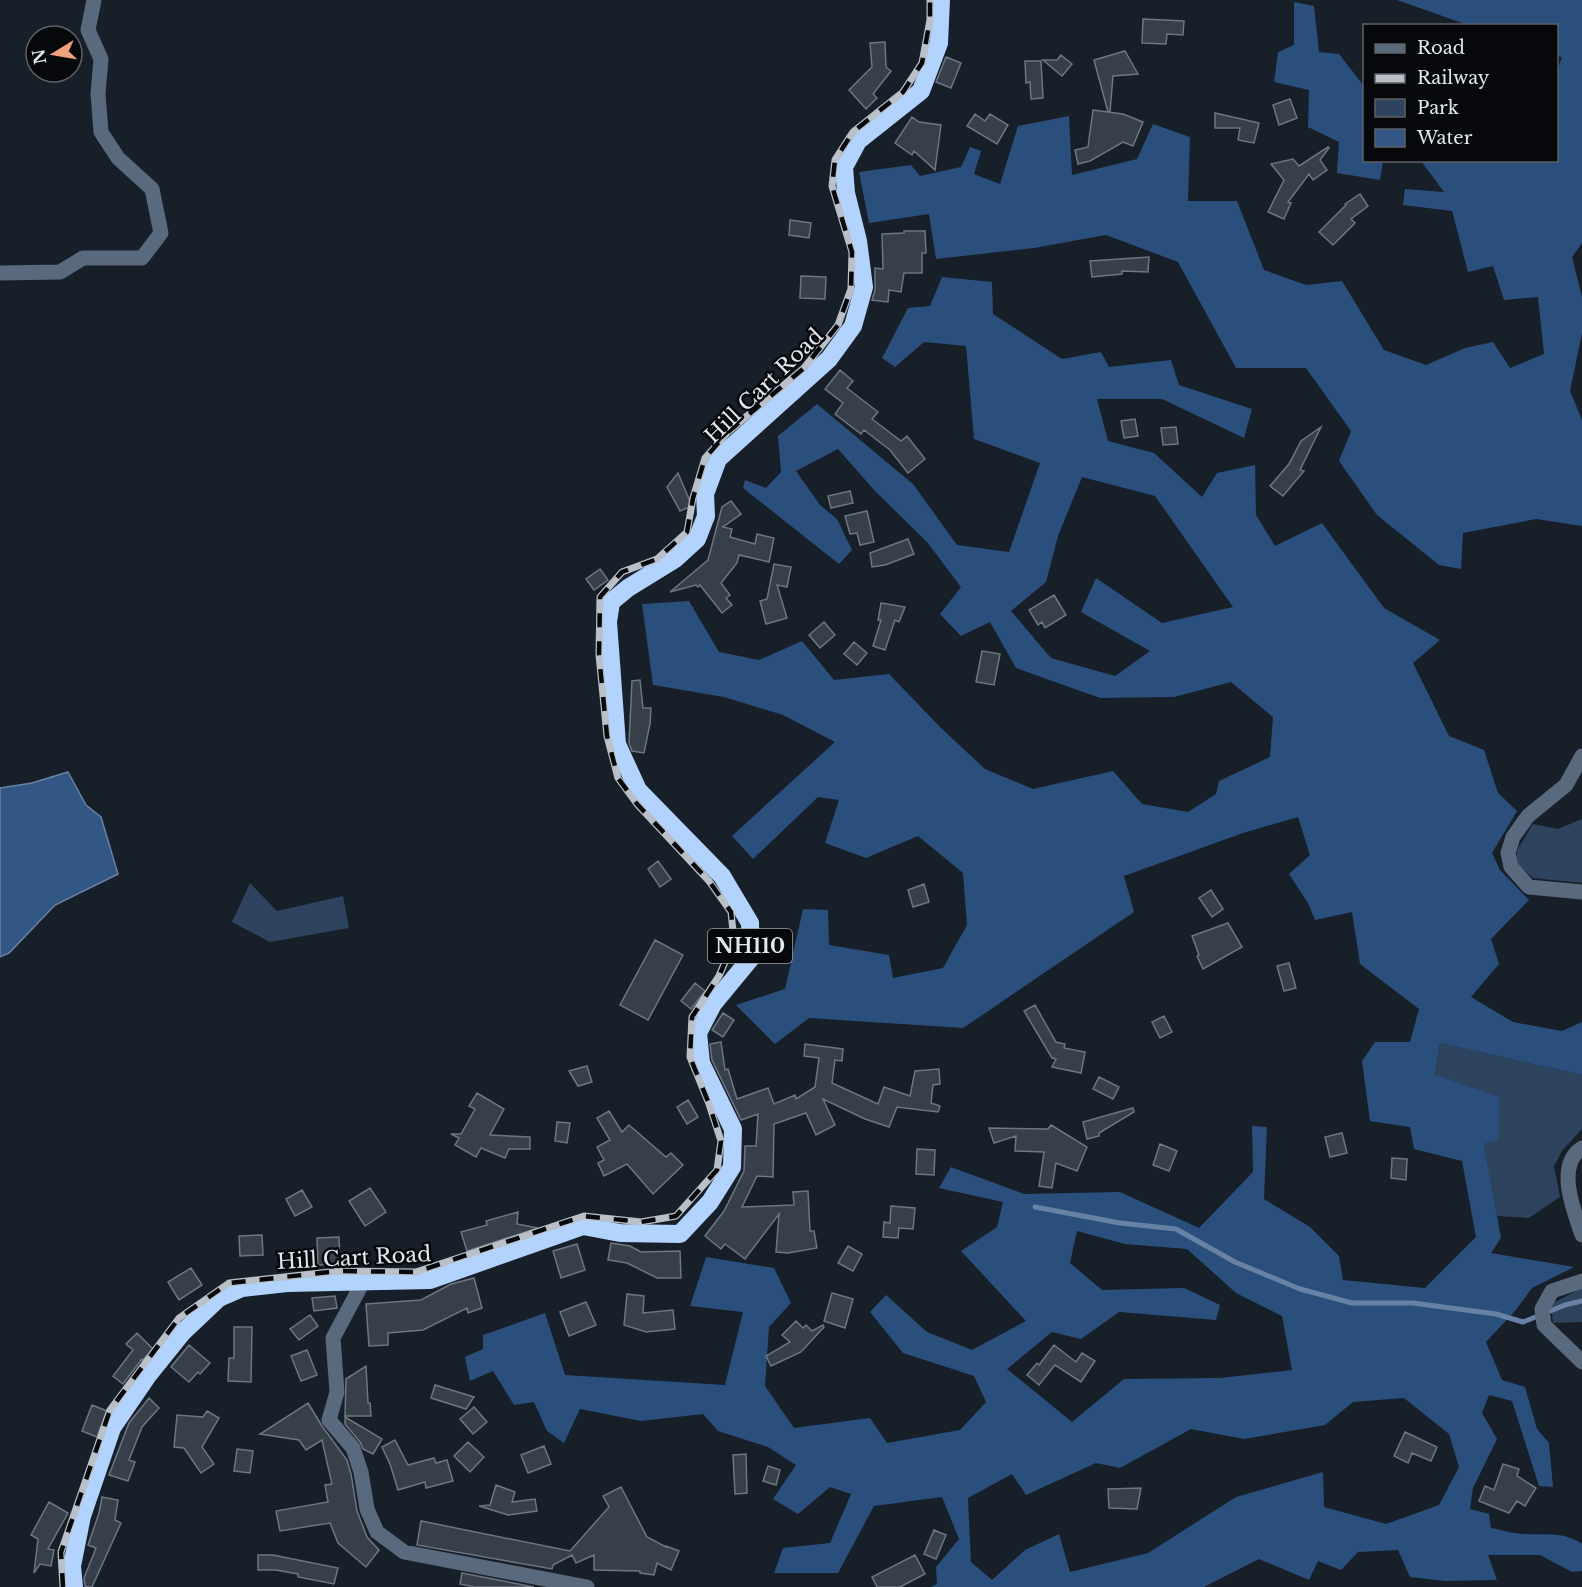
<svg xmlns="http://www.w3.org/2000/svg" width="1582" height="1587" viewBox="0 0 1582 1587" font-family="'Libre Baskerville',serif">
	<rect width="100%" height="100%" fill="#171f28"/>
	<path fill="#2e435e" d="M1582,819v64l-49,-5 -17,-15 1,-13 16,-26 25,5z
		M250,883l27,28 66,-15 6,32 -79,14 -38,-20z
		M1440,1043l142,32v54l-20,22 -8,15 6,31 -31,21 -32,-2 -13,-73 -49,-67z
		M1582,1288v34l-29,1 -2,-19z"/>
	<path fill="#2b4f7c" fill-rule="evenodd" d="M1397,0h185v243l-10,14 10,40v36l-12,58 12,29v106l-46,-7 -73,14 -2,36 -22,-4 -62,-50 -38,-54 12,-30 -45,-63h-70l-58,-106 -72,-27 -72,13 -98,11 -7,-45 -60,9 -10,-51 52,-7 9,11 41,-9 9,-20 11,4 -7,23 26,10 18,-58 51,-10 3,59 65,-16 16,-35 37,13 -2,64h49l27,69 42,15 36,-4 42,69 42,15 39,-17 28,-6 17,26 34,-14 -6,-57 -34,3 -11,-34 -25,6 -16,-61 -49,-6 2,-16 39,3 -23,-31 135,-1 1,-89 5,-14 -5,-1 -1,-30 -88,-1z
		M1294,2l20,4 5,46 20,2 25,32v74l19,1 -3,19 -43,-7 2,-31 -31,-15 1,-37 -35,-8 4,-30 16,-7z
		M942,277l50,5 1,32 69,45 39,-7 8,15 62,-7 8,25 73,24 -8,29 -82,-39h-65l11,42 46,12 48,44 15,-24 38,-8 1,50 19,31 47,-23 62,85 56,32 -27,23 36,73 35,14 14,43 19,18 -25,42 8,17 29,30 -38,39 8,25 -28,33 42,25 49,9 20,-9v53l-142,-32 -5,32 64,22 -1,44 -14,2 17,95 -10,15 83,14 -42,21 -17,23 -29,31 16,38 23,7 12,42 12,14 4,44 -14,-1 -27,-85 -23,-6 -7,18 15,26 -24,49 -3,21 19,5 2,14c11,2 23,6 34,6 20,1 39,-3 57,10v27l-10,1 -32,-17h-52l9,25 -52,1 -35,-4 -12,-27 -40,2 -17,18 -23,-9 -9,19 -50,-21 -55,28h-273l6,-3 -1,-17 23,-28 -17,-42 -68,9 -36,67h-64l9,-25 47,-5 21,-49 -21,-7 -32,27 -25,-15 23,-34 -28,-18 -50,-16 -15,-17 -62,7 -61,-12 -16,34 -17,-12 -13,-29 -20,3 -21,-34 -23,10 -5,-24 18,-8v-14l62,-22 20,62 160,10 18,-73 -53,-6 16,-49 68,11 17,35 -22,24 -4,59 29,42 76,-10 17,25 73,-13 26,-28 -12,-26 -71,-23 -33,-41 16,-17 41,37 45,18 54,-29 -65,-70 36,-24 6,-25 -64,-14 12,-21 73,27 96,-2 79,36 54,-56 -1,-46 15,1 -3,72 46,28 29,29 4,24 82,8 51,-51 -14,-76 -48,-12 -4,-22 -40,-6 -8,-60 13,-19h35l9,-33 -59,-45 -8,-52 -37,8 -7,-17 -19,-29 21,-19 -12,-38 -55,16 -119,43 10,36 -171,116 -154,-10 -34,26 -39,-39 49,-16 18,-80 25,1 1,35 60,10 4,23 50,-10 24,-43 -4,-52 -45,-37 -52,22 -41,-15 14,-43 -21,-3 -65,62 -21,-23 103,-94 -52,-27 -59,-18 -71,-12 -11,-81 47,-3 30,51 40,8 43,-19 32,39 55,-6 53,55 43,40 48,20 80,-18 29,33 46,8 28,-18 3,-13 51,-24 3,-40 -42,-35 -57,15 -74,1 -84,-30 -26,-46 -29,14 -21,-22 21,-27 -34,-45 -52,-51 -37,-42 -42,22 24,34 17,14 15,31 -13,14 -96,-76 2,-8 21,8 15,-16 -3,-36 39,-32 96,80 44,61 52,7 31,-89 -66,-24 -8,-93 -42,-4 -29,25 -13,-9 26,-50 22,-2zM1082,477l73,19 78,111 -71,16 -66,-45 -15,34 69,39 -35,25 -64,-18 -40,-47 35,-29 12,-46zM1077,1231l48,13 62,5 49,44 46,23 10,54 -72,8 -96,1 -52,43 -65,-53 45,-37 29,7 38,-27 97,8 4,-15 -36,-17 -82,2 -32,-27zM1404,1398l45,36 10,33 -20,38 -53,19 -62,-17 -1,-35 -87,25 -88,56 -78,19 -11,-38 -34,16 -33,30 -21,-18 -3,-64 44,-24 14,21 70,-32 24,5 71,-39 53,10 81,-14 28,-23z"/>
	<path fill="#335785" stroke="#6782a4" stroke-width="1.5" d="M68,772l18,33 15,12 17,57 -63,31 -46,48 -9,4v-169l32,-5z"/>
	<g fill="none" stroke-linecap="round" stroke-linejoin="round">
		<path stroke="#6782a4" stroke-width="5" d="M1035,1207l85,16 56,6 59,33 65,27 52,14h61l83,11 27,8 42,-17 17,-4"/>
	</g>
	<path fill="#373f4a" stroke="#6d7682" stroke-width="1.5" d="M1143,19l41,2 -1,14 -16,-1 -1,10 -24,-1z
		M885,42l1,25 5,4 -18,23 4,4 -11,11 -17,-19 23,-23 -2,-24z
		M1125,51l13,23 -25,2 -3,36h-2l-14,-52z
		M1061,55l11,9 -10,12 -19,-16h14z
		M946,57l15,6 -10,25 -15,-6z
		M1025,61h16l2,37 -12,1 -1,-17 -4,1z
		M1290,99l7,19 -18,7 -6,-20z
		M1093,110l30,4 20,8 -10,24 -10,-4 -33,19 -12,3 -3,-14 13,-3z
		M1215,113l44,10 -5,20 -16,-3 2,-12h-25z
		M975,114l10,7 5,-7 18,11 -11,19 -30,-18z
		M912,117l7,5 22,3 -6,45 -21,-19 -2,4 -17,-12z
		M1328,147l1,1 -9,12 7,10 -14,10 -4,-6 -21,28 3,1 -7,16 -16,-7 16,-32 -13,-16 22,-5 6,7z
		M1360,194l8,12 -17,13 4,4 -22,22 -14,-13 27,-27 -1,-1z
		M790,220l21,3 -2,15 -20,-3z
		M904,231h21l1,22h-4v20h-18l-3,19 -12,-2 -1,12 -16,-2 3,-10v-22l8,1 -1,-35 22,-1z
		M1149,257l-1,15 -26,-1v3l-30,3 -2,-16z
		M801,276l25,1 -1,22 -25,-1z
		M840,370l13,11 -6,7 31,24 -6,7 29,22 6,-5 18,23 -17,14 -18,-23 -26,-20 -3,4 -26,-20 8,-11 -18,-14z
		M1135,419l3,17 -14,2 -3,-17z
		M1176,427l2,17 -15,1 -2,-17z
		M1321,427l-21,43 4,1 -21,25 -13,-10 19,-22 12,-23z
		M678,473l14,33 -12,5 -13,-24z
		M850,491l3,12 -22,5 -3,-12z
		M731,501l10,13 -18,13 9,2 -2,8 25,7 2,-10 17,4 -5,24 -30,-7 -2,8 -16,20 9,12 -4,3 6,7 -10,8 -22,-28 -2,2 -2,-2 -26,7 38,-32 14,-53z
		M867,511l7,31 -14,3 -3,-12 -7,1 -5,-18z
		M908,539l6,15 -29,11 -13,2 -2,-14z
		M774,564l17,3 -4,20 -10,-2 10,33 -21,6 -6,-23 7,-2z
		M600,569l8,11 -14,10 -8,-11z
		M1054,595l12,20 -21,13 -3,-6 -4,3 -9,-15z
		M881,603l24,4 -6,15 -4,-2 -10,30 -12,-4 8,-26h-3z
		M824,622l11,13 -15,13 -11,-13z
		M854,642l13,11 -10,12 -13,-11z
		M982,651l18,3 -6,31 -18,-3z
		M640,680l3,28h8l-1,16 -6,29 -12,-2 -3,-8 3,-62z
		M658,861l13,18 -11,8 -12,-18z
		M924,884l5,18 -16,5 -5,-17z
		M1211,890l12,19 -11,8 -13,-19z
		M1228,923l14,24 -39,22 -6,-13 2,-1 -7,-19z
		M655,940l28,15 -35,65 -28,-15z
		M1289,963l7,25 -12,3 -7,-25z
		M695,983l10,8 -14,18 -10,-8z
		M1035,1005l21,37 9,2 -1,4 21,4 -4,21 -29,-6 4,-8 -4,-1 -28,-47z
		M723,1013l11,7 -11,17 -11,-7z
		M1164,1016l8,16 -12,6 -8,-16z
		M721,1042l4,28 3,-1 9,30 31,-11 6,16 21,-9 1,4 19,-12 4,-29 -15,-2 1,-12 38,5 -1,12 -7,-1 -3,23 46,21 6,-17 26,9 5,-25 24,-2 1,15 -7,1 -2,18 9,3 -2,6 -41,-5 -8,20 -24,-8 -42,-20 12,26 -19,10 -10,-22 -32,11 -1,53 -16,-1 -15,31 52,-2 -1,-13 15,-1 2,40h4l3,17 -29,5 -12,-1 3,-38 -34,45 -20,-15 -4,5 -16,-13 19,-25 20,-40 1,-25h11l2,-32 -17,6 -29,-60 -2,-16z
		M587,1066l5,16 -14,4 -9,-15z
		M1099,1077l20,10 -6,12 -20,-10z
		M477,1093l27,16 -14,26 40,2v12h-21l-4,9 -24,-10 -5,9 -21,-12 4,-7 -8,-4h10l14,-25 -6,-3z
		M688,1100l10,17 -11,7 -10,-17z
		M1133,1108l1,4 -35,21v3l-12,3 -4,-17z
		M609,1111l13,21 7,-7 37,32 5,-4 12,12 -30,29 -26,-30 -23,12 -6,-13 6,-3 -7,-13 13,-7 -13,-22z
		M557,1122l13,1 -3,20 -12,-2z
		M1051,1125l36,22 -10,24 -21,-8 -4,25 -13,-2 5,-34 -29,-1 1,-15 -22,7 -5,-15 59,1z
		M1342,1133l5,20 -17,4 -5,-20z
		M1160,1144l17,7 -8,20 -16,-6z
		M917,1149l18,1 -1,25 -18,-1z
		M1392,1158l15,1 -1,21 -15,-2z
		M370,1188l16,24 -21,14 -16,-25z
		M302,1190l10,17 -17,9 -9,-17z
		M891,1206l24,2 -2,21 -14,-1 -1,10 -15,-1 1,-15 6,1z
		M518,1212l-1,12 21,4 -71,23 -6,-19 26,-7 -1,-4z
		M262,1235l1,20 -23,1 -1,-20z
		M339,1237l1,27 -22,1 -1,-27z
		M611,1243l19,3 11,6 39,-1 1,27h-24l-30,-15 -19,-3z
		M577,1244l8,26 -24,8 -8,-27z
		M848,1246l14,8 -9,17 -15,-8z
		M191,1268l11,17 -23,15 -11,-18z
		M474,1278l8,30 -14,5 -1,-5 -44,22 -35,3v12l-19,1 -3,-42 55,-4 30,-16z
		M832,1293l21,6 -8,29 -21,-7z
		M627,1294l17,2 -1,17 30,-3 2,19 -29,3 -22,-7z
		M335,1296l2,12 -23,3 -2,-13z
		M586,1302l10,23 -27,11 -9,-24z
		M310,1315l8,11 -19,14 -9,-11z
		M796,1321l7,7 3,-3 6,6 11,-6 1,2 -23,25 -30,14 -5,-10 24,-14 -8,-7z
		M234,1327h18l-1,55 -23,-1 1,-23h5z
		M137,1333l16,16 -10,11 -1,-1 -19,25 -10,-8 20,-26 -7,-6z
		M189,1345l21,18 -10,11 -2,-2 -9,10 -18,-15z
		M1054,1345l22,17 6,-9 13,8 -14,21 -26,-17 -16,20 -12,-10 10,-12 2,2z
		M307,1350l10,25 -16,6 -10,-25z
		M366,1366l2,37h2l1,13h-26l1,-37z
		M435,1385l39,12 -8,12 -35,-11z
		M149,1398l10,10 -17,19 -13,33 6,2 -7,19 -19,-6 20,-52z
		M308,1403l14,23 25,34 4,14 6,37 10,26 12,13 -13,17 -28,-24 -8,-20 -50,8 -4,-20 52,-9 -3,-17 7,-1 -10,-44 -16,10 -7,-10 -39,-6z
		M92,1405l15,6 -10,26 -15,-6z
		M474,1407l13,15 -14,12 -13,-15z
		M207,1411l12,7 -17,29 12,17 -13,9 -17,-25 -10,-1 3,-32 26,2z
		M345,1417l37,22 -9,15 -10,-5 -3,-7 -15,-18z
		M1405,1432l32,15 -6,14 -19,-8 -4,10 -14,-7z
		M395,1440l13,25 26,-7 2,5 11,-3 6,21 -27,7 -1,-6 -27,8 -8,-26 -8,-17z
		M468,1442l16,15 -14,15 -16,-16z
		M544,1446l7,18 -23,9 -7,-18z
		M237,1449l16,2 -3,22 -16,-2z
		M746,1454l1,39 -12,1 -2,-39z
		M1503,1464l16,5 -2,7 19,12 -11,18 -8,-5 -8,12 -30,-12 6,-15 9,4z
		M768,1466l12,4 -4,15 -13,-4z
		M496,1485l19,7 -3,10 23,-3 2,12 -29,4 -29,-9 11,-1z
		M621,1487l26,50 19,10v-1l13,5 -8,19 -14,-7 -3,12 -14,-2v-2l-46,-1v-15l-18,8 -4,-8 -19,10 -1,4 -135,-24 4,-24 149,30 39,-44 -6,-11z
		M1141,1488l-4,21 -28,-1 -1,-19z
		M102,1497l16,3 -3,20 6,3 -29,64h-4l-3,-1 -1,-8 12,-30 -8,-3 11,-32z
		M49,1502l19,11 -20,36 6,1 -3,16 -11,-2 -6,9 4,-34 -7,-4z
		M934,1530l12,5 -10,24 -12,-5z
		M258,1555h15l65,13 -4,16 -36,-7v-3l-22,-4h-18z
		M915,1555l10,19 -25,13h-23l-5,-10z
		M462,1573l72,14h-60l-14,-3z"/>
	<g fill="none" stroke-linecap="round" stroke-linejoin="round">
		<path stroke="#59697e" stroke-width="15" d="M0,273l60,-1 23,-14h59l19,-25 -9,-44 -34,-31 -17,-26 -3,-38 3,-35 -13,-29 6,-30
			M1582,756l-16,29 -38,31 -15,21 -5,16 3,14 18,20 53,5
			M1582,1148c-27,17 -8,63 0,87
			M1582,1281l-30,10 -10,18 2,16 38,37
			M363,1282l-30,56 4,54 -8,28 24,28 8,24 6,37 10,23 27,20 183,35"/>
		<path stroke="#b2d3fd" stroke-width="18" d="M74,1587l-2,-21 10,-50 30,-88 37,-54 33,-41 37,-35 23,-10 45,-5 143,-3 153,-54 37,7 60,1 30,-32 22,-35 1,-38 -32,-66 -3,-30 15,-29 38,-46 -1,-35 -28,-47 -84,-86 -21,-46 -9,-122 3,-20 17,-14 47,-29 22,-20 9,-23 -1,-22 13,-35 111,-100 24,-33 11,-39 -6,-46 -12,-48 -2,-26 14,-26 63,-50 18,-48 2,-43"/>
		<g stroke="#bac0c7" stroke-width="7">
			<path id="rail" d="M63,1587l-2,-35 49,-142 69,-92 50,-35 110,-12 77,1 168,-56 57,6 35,-6 41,-46 4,-29 -12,-37 -19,-47 2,-40 27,-41 15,-35 -3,-29 -22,-31 -72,-77 -19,-26 -11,-42 -8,-81 1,-58 22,-25 35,-13 30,-27 6,-34 12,-40 23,-26 76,-64 34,-43 13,-36 1,-37 -20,-66 3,-26 18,-28 50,-40 19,-29 8,-43v-20"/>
		</g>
		<use href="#rail" stroke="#06080c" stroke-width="4.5" stroke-dasharray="14" stroke-linecap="butt"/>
	</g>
	<g text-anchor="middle" stroke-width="5" stroke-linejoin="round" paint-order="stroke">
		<rect fill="#06080c" stroke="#9fa4aa" stroke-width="1.5" x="708" y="929" width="84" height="34" rx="4.5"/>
		<g font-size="20" font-weight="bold" fill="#e1e7ed">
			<text x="750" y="953">NH110</text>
		</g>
		<g font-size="21" fill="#e1e7ed" stroke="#06080c">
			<text transform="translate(764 386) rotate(-44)" y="7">Hill Cart Road</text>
			<text transform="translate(354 1258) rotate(-3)" y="7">Hill Cart Road</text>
		</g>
	</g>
	<rect x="1363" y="24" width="195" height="138" fill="#06080c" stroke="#5e6166" stroke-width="1.5"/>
	<rect x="1375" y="44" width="30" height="9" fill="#59697e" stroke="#5e6166" stroke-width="1.5"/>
	<text x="1417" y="54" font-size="18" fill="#e1e7ed">Road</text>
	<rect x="1375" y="74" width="30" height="9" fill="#bac0c7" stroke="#5e6166" stroke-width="1.5"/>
	<text x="1417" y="84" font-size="18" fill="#e1e7ed">Railway</text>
	<rect x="1375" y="99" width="30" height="18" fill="#2e435e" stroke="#5e6166" stroke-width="1.5"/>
	<text x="1417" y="114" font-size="18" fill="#e1e7ed">Park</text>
	<rect x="1375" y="129" width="30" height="18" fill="#335785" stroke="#5e6166" stroke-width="1.5"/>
	<text x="1417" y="144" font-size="18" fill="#e1e7ed">Water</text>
	<g transform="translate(54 54) rotate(259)"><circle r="28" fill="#06080c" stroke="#5e6166" stroke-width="1.5"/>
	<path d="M0-4.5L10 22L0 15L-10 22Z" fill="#f1a17d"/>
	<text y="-9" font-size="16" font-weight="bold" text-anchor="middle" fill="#e1e7ed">N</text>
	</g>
</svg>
